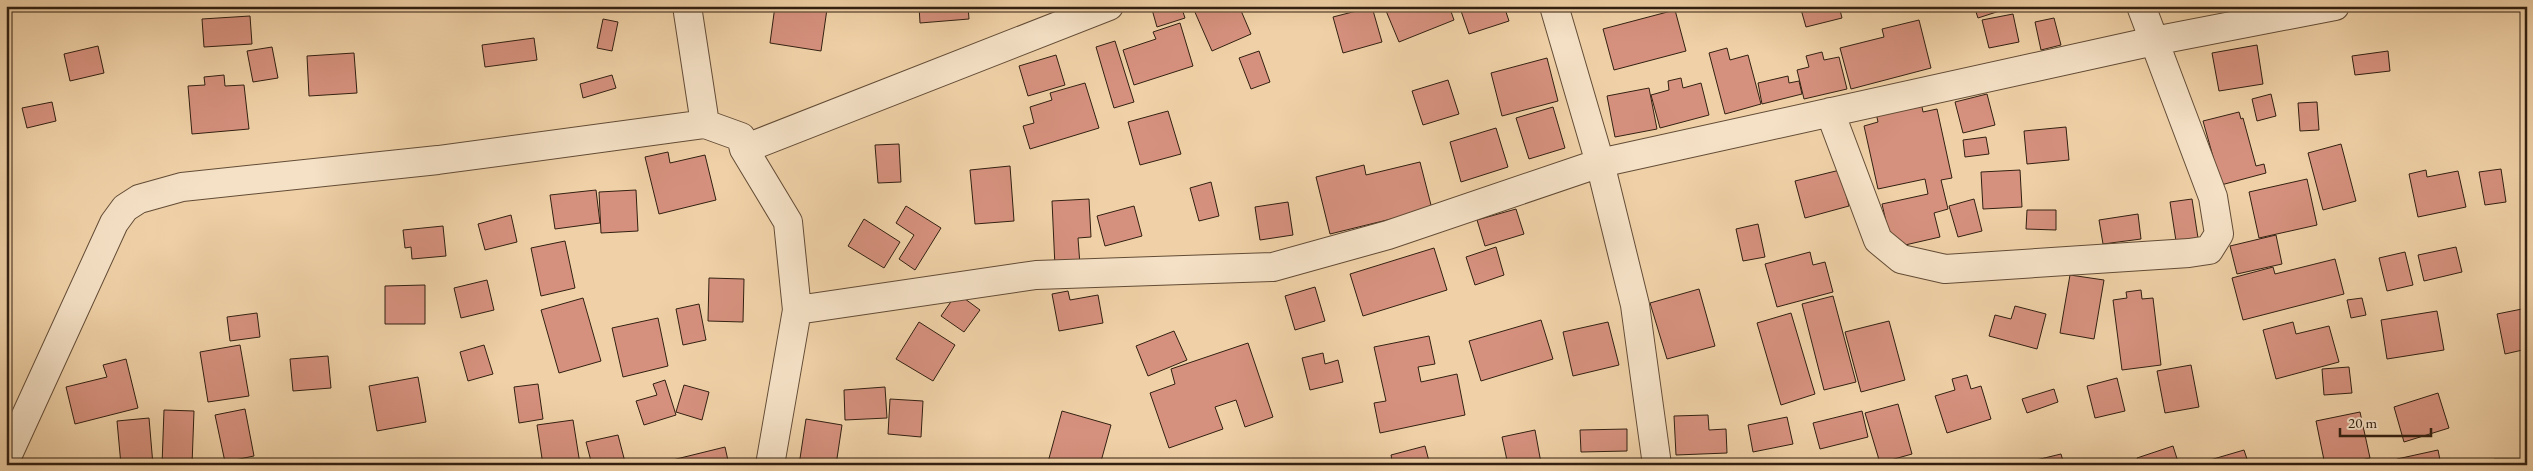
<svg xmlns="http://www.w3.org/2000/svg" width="2533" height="471" viewBox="0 0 2533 471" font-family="'EB Garamond',serif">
	<rect width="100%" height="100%" fill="#f0d1a7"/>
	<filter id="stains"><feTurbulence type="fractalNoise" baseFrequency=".004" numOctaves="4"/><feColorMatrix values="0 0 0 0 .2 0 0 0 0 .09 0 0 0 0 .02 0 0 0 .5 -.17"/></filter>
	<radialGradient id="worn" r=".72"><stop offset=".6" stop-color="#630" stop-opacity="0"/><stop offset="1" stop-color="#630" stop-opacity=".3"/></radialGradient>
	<path fill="#d6917e" stroke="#322011" d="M775,6h39l13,3 -6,42 -51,-8z
		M919,6h49l1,13 -49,4z
		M1151,6h30l4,12 -28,9z
		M1203,6h36l12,28 -39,17 -18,-41z
		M1384,6h65l5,14 -55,22z
		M1477,6h27l5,15 -40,13 -8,-23z
		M1800,6h39l3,12 -36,9z
		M1974,6h41l-37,12z
		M1372,7l10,35 -39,11 -10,-36z
		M1675,10l11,41 -72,19 -11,-41z
		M2013,14l6,28 -30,6 -7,-28z
		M250,16l2,28 -48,3 -2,-28z
		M2054,18l7,27 -20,5 -6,-28z
		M603,19l15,3 -6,29 -15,-3z
		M1919,20l12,48 -80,21 -11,-41 44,-11 -2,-8z
		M1180,23l13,43 -59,19 -11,-35 33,-11 -3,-7z
		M534,38l3,22 -52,7 -3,-22z
		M1115,41l19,61 -20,6 -18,-61z
		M2257,45l6,39 -44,7 -7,-38z
		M98,46l6,27 -34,8 -6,-27z
		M272,47l6,31 -25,4 -6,-31z
		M1727,48l3,12 18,-5 13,49 -36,10 -16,-61z
		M1259,51l11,31 -19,7 -12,-31z
		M2388,51l2,20 -35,4 -3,-19z
		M1822,52l2,8 15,-3 8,32 -43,10 -7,-29 12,-3 -3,-11z
		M354,53l3,40 -48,3 -2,-40z
		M1056,55l9,30 -37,11 -9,-30z
		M1547,58l11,43 -56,15 -11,-43z
		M224,75l1,11 19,-1 5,44 -57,5 -4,-48 17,-1 -1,-8z
		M612,75l4,13 -33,10 -3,-14z
		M1788,76l1,7 10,-2 3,13 -40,10 -4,-21z
		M1681,78l2,10 18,-5 8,32 -49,13 -9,-33 18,-5 -1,-9z
		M1448,80l11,34 -36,11 -11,-34z
		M1085,83l14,45 -69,21 -7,-23 11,-3 -4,-16 22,-7 -2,-7z
		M1649,88l8,41 -42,8 -8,-41z
		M1987,94l8,31 -32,8 -8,-31z
		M2271,94l5,22 -19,5 -5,-22z
		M52,102l4,19 -29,7 -5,-20z
		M1921,102l2,10 14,-3 15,69 -11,2 7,29 -14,4 6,24 -48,11 -10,-44 46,-10 -3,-15 -47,10 -14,-63 14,-4 -2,-9z
		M2317,102l2,28 -19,1 -2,-28z
		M1553,107l12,41 -36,11 -13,-41z
		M1168,111l13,43 -41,11 -12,-43z
		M2239,112l2,7 2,-1 13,48 8,-2 2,9 -45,12 -18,-64z
		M2066,127l3,33 -42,4 -3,-33z
		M1496,128l12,39 -47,15 -11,-40z
		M1986,137l3,17 -24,3 -2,-17z
		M899,144l2,38 -23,1 -3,-38z
		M2341,144l15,57 -33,9 -15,-57z
		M668,152l2,11 35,-8 11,45 -57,14 -14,-57z
		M1420,162l12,47 -102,25 -14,-57 48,-12 2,10z
		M1010,166l4,55 -39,3 -5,-54z
		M2501,169l5,33 -21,3 -6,-33z
		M1840,170l9,36 -44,12 -10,-37z
		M2020,170l2,37 -39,2 -2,-37z
		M2426,170l1,7 31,-6 8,36 -48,10 -9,-43z
		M2307,179l10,46 -58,13 -10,-46z
		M1211,182l8,34 -20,5 -9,-33z
		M596,190l4,33 -45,6 -5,-34z
		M636,190l2,41 -37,2 -2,-41z
		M1089,199l2,38 -13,1 2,27 -25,2 -3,-66z
		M1974,199l8,32 -24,6 -9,-31z
		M2192,199l6,39 -22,3 -6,-39z
		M1288,202l5,33 -33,5 -5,-33z
		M906,206l35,22 -26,42 -16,-11 15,-24 -18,-12z
		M1134,206l8,30 -37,10 -8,-30z
		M1516,209l8,25 -39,12 -8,-26z
		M2027,210h29v20l-30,-1z
		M2138,214l3,25 -38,5 -4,-24z
		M511,215l6,27 -32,8 -7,-26z
		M864,219l36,23 -16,26 -36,-22z
		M1758,224l7,33 -22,4 -7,-32z
		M443,226l3,30 -34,3 -1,-12 -6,1 -2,-18z
		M2276,235l6,29 -45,10 -7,-28z
		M565,241l10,47 -34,8 -10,-48z
		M1496,247l8,28 -29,10 -9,-28z
		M2456,247l6,25 -38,9 -6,-26z
		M1434,248l13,42 -84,26 -13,-42z
		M1810,252l3,13 12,-3 8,30 -56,15 -12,-43z
		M2405,252l8,33 -26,6 -8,-33z
		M2335,259l9,35 -101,26 -11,-42 41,-11 2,7z
		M2070,275l34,5 -10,59 -34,-6z
		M709,278l35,1 -1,43 -35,-1z
		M487,280l7,30 -33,8 -7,-30z
		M425,285v39h-40v-38z
		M1315,287l10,34 -30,9 -10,-34z
		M1699,289l16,57 -48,13 -17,-56z
		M2141,290l1,9 11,-1 8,67 -39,5 -9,-70 14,-2 -1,-6z
		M1068,291l2,9 28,-5 5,28 -44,8 -7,-37z
		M957,293l23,17 -16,22 -23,-16z
		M1833,296l23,86 -32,8 -22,-86z
		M583,298l18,63 -42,12 -18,-63z
		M2362,298l4,17 -15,3 -4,-18z
		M699,304l7,36 -23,5 -7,-36z
		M2015,306l31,8 -9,35 -48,-13 6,-21 16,4z
		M2527,308v41l-22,5 -8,-40z
		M2437,311l7,39 -57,9 -6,-39z
		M257,313l3,24 -30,4 -3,-24z
		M1791,313l24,81 -34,11 -24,-82z
		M658,318l10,48 -45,11 -11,-49z
		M1541,320l12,39 -72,22 -12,-40z
		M1889,321l16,59 -44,12 -16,-60z
		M919,322l36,23 -22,36 -37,-22z
		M1608,322l11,43 -46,11 -10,-44z
		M2293,322l3,12 33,-8 10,36 -63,17 -13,-49z
		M1174,331l13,29 -39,16 -12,-30z
		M1429,336l6,28 -17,3 3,15 36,-8 8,41 -85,18 -6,-30 12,-2 -12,-54z
		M1248,343l25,74 -28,10 -9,-27 -21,7 8,22 -54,19 -19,-55 25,-9 -4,-15z
		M240,345l9,51 -41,6 -8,-50z
		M484,345l9,29 -25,7 -8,-29z
		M1323,353l2,11 13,-4 5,22 -33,8 -8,-32z
		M328,356l3,32 -38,3 -3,-32z
		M126,359l12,49 -63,16 -9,-37 41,-10 -4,-12z
		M2191,365l8,42 -34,6 -8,-42z
		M2349,367l3,26 -28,2 -2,-26z
		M1967,375l4,14 10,-3 10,33 -44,14 -12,-37 20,-6 -3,-11z
		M418,377l8,45 -49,9 -8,-45z
		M2117,378l8,33 -30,7 -8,-32z
		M665,380l11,35 -32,10 -8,-24 21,-6 -4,-11z
		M538,384l5,35 -24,4 -5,-36z
		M684,385l25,7 -7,28 -26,-8z
		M885,387l2,31 -42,2 -1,-30z
		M2054,389l4,13 -31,11 -5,-14z
		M2438,393l11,35 -45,14 -10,-35z
		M890,399l33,2 -2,36 -33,-3z
		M1898,404l14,50 -32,9 -15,-50z
		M245,409l9,47 -29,6 -10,-47z
		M164,410l30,1 -2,54h-30z
		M1062,411l49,14 -11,40h-41l-11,-3z
		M1862,411l6,26 -48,12 -7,-26z
		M2360,412l10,46 -32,7h-13l-9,-44z
		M1708,415l1,15 17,-1 1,24 -51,2 -2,-39z
		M1787,417l6,27 -40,8 -5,-27z
		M149,418l4,47h-32l-4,-44z
		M806,419l36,6 -6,40h-37z
		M573,420l7,44 -37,1 -6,-40z
		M1627,429v22l-46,1 -1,-22z
		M1535,430l6,33 -33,2 -6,-28z
		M618,435l7,27 -33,3 -6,-23z
		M1425,446l5,19h-37l-2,-10z
		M2173,446l6,19h-40l-2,-7z
		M725,447l4,18h-77z
		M2244,450l5,15h-38l-1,-5z
		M2438,450l3,15h-43l-1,-6z
		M2061,454l3,11h-31l-1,-4z
		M2494,459h33v6h-33z"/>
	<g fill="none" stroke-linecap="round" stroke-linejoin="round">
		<g stroke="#624c36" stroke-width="30">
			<path id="minor" d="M687,6l18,118 36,13 3,12 44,73 9,88 -27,155
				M1554,6l46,157 35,142 22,160
				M1830,112l48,128 23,19 44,10 244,-16 20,-3 10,-16 -6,-37 -72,-191
				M744,149l365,-143
				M797,310l239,-35 237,-8 115,-32 212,-72 554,-122 181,-35
				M6,459l108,-236 11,-15 14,-9 43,-12 256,-27 267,-36"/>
		</g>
		<use href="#minor" stroke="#f5e1c6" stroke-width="28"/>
	</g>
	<rect width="2533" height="471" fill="none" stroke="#f0d1a7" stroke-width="25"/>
	<rect x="8" y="8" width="2518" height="456" fill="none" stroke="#322011" stroke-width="2.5"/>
	<rect x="12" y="12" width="2508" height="446" fill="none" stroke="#322011"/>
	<path d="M2340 428v8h91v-8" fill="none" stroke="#322011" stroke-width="2.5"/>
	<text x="2348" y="428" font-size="15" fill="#322011" stroke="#f5e1c6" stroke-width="4" paint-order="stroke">20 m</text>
	<rect width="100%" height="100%" filter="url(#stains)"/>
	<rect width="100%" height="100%" fill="url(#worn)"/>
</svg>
